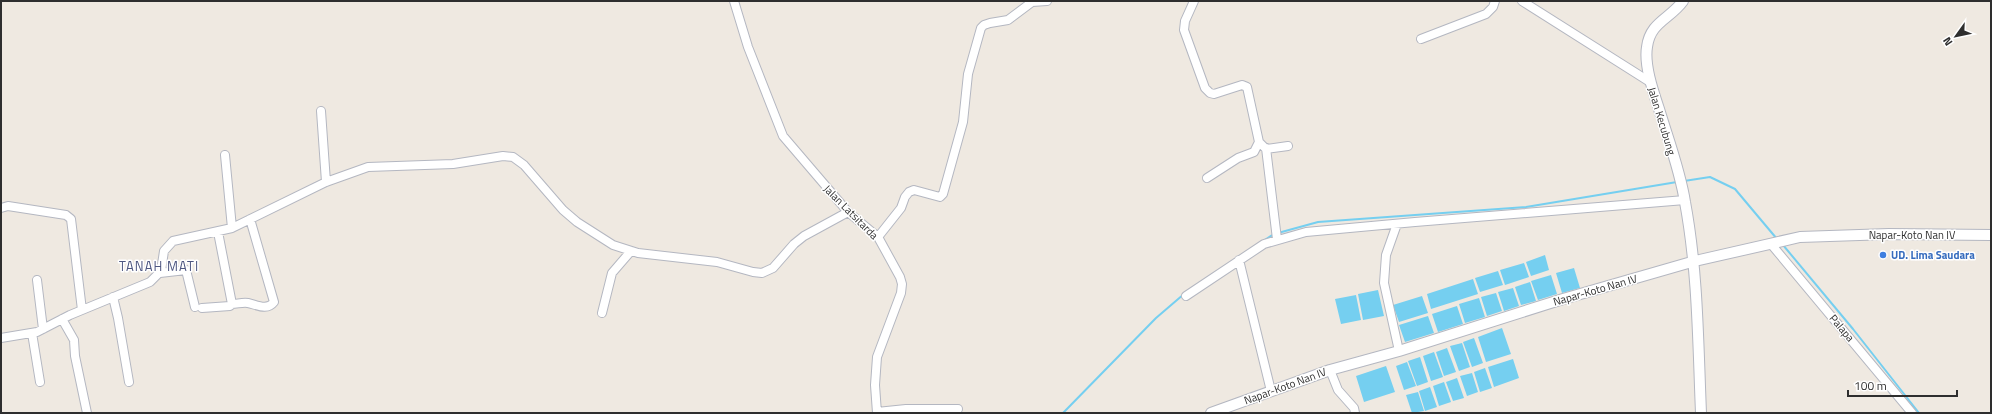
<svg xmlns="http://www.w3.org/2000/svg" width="1992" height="414" viewBox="0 0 1992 414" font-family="'Titillium Web',sans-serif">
	<rect width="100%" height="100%" fill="#efe9e1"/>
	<path fill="#75cff0" d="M1545,255l4,15 -18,6 -5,-14z
		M1524,263l5,14 -24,8 -5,-15z
		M1574,268l6,20 -18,5 -6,-20z
		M1498,271l5,14 -23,7 -5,-14z
		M1551,275l6,19 -19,6 -7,-19z
		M1473,279l5,15 -47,15 -4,-15z
		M1530,282l6,19 -15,4 -6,-18z
		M1513,288l6,18 -15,5 -6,-19z
		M1378,290l6,26 -21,4 -5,-26z
		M1496,293l6,18 -15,5 -6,-19z
		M1356,295l5,25 -20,4 -6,-25z
		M1422,296l6,17 -29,9 -6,-17z
		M1479,298l6,19 -20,6 -6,-19z
		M1457,306l6,18 -25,8 -6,-18z
		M1428,316l6,17 -29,9 -6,-17z
		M1502,328l9,26 -25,8 -8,-25z
		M1474,338l9,25 -11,4 -9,-25z
		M1462,343l8,24 -11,4 -9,-25z
		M1447,348l9,24 -12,4 -8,-24z
		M1434,352l9,25 -12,4 -8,-25z
		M1420,357l8,25 -11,4 -9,-25z
		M1513,359l6,19 -25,9 -6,-20z
		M1407,362l9,24 -12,4 -8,-24z
		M1386,366l9,26 -31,10 -8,-26z
		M1485,368l7,20 -12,4 -6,-20z
		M1472,373l6,19 -11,4 -7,-20z
		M1457,378l7,20 -11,3 -7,-19z
		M1444,382l7,20 -12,4 -6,-20z
		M1430,387l7,20 -12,4 -6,-20z
		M1418,392l6,19 -12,2 -6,-18z"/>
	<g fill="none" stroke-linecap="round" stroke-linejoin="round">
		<path stroke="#75cff0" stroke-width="2" d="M1684,181l26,-4 25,12 42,50
			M1278,233l40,-11 208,-15 151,-25
			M1783,245l70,84 66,84
			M1189,290l85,-56
			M1063,413l93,-95 28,-24"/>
		<g stroke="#b4b7c1" stroke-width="10">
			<path id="minor" d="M734,1l14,46 35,89 65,76 30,25 22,40 2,7 -1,9 -24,64 -2,28 2,28
				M1194,1l-9,20 -1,9 21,58 5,5 4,1 28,-9 5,2 12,55
				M1522,1l128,81
				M1421,39l65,-25 7,-7 2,-6
				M321,111l5,71
				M1266,148l11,91
				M225,155l7,73
				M1207,178l31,-20 16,-6 5,-10 7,7 22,-3
				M1,208l7,-2 58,9 5,4 11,91
				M1397,224l-11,31 -2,28 15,68
				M878,237l23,-29 4,-11 4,-5 5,-2 26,7 3,-3 20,-72 5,-48 13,-46 3,-3 6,-2 18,-3 24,-18 15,-1
				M1771,244l141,169
				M1239,260l32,131
				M160,273l26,-3 9,37
				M37,280l6,49
				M1186,296l78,-52 42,-12 109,-10 270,-22
				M113,297l5,21 11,64
				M232,304c5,0 11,-2 16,-1 9,2 19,8 26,-1l-24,-83
				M202,308l28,-2 2,-2 -14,-72
				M602,313l10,-40 19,-22
				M62,319l12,21 1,16 12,57
				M32,333l8,49
				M1,338l36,-6 33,-17 80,-33 11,-11 3,-20 9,-10 59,-13 94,-46 42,-15 85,-3 50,-8 10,1 11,8 39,45 14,12 36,23 25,8 79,9 36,10 9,1 11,-5 21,-24 10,-8 44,-24
				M1330,370l8,20 16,18 1,5
				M877,412l29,-3h52"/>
		</g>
		<g stroke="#b4b7c1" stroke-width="12">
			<path id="tertiary" d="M1683,1c-13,18 -33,21 -36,46 -3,18 6,44 12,62 9,30 21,61 26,93 13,70 13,140 16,211
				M1211,413l119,-43 69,-19 164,-52 132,-38 105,-24 89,-3 102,1"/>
		</g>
		<use href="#minor" stroke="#fff" stroke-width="8"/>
		<use href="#tertiary" stroke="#fff" stroke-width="10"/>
	</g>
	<circle fill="#3f7fe0" stroke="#fff" stroke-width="1.5" cx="1883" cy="255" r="4"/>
	<g text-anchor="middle" stroke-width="3" stroke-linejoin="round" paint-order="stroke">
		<g font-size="11" fill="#2e2e2e" stroke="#fff">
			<text transform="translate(1662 121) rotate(73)" y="4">Jalan Kecubung</text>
			<text transform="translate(851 212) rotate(45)" y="4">Jalan Latsitarda</text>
			<text x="1912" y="239">Napar-Koto Nan IV</text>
			<text transform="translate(1595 290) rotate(-16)" y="4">Napar-Koto Nan IV</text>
			<text transform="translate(1842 328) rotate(50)" y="4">Palapa</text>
			<text transform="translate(1285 386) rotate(-20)" y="4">Napar-Koto Nan IV</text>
		</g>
		<g font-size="11" font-weight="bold" fill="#366cbe" stroke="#fff" text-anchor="start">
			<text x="1891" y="259">UD. Lima Saudara</text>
		</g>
		<g font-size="13" letter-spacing="1" fill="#4d5680" stroke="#fff">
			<text x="159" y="271">TANAH MATI</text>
		</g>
	</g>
	<rect width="1992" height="414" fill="none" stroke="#2e2e2e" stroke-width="4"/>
	<g transform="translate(1956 36) rotate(237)" stroke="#ffffff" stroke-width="3" paint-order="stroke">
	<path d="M0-3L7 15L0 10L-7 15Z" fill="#2e2e2e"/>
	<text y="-6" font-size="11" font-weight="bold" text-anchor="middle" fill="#2e2e2e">N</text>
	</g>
	<path d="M1848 390v6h109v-6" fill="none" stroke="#2e2e2e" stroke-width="2"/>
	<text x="1854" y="390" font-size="12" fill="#2e2e2e" stroke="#ffffff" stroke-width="3" paint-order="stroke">100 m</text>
</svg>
